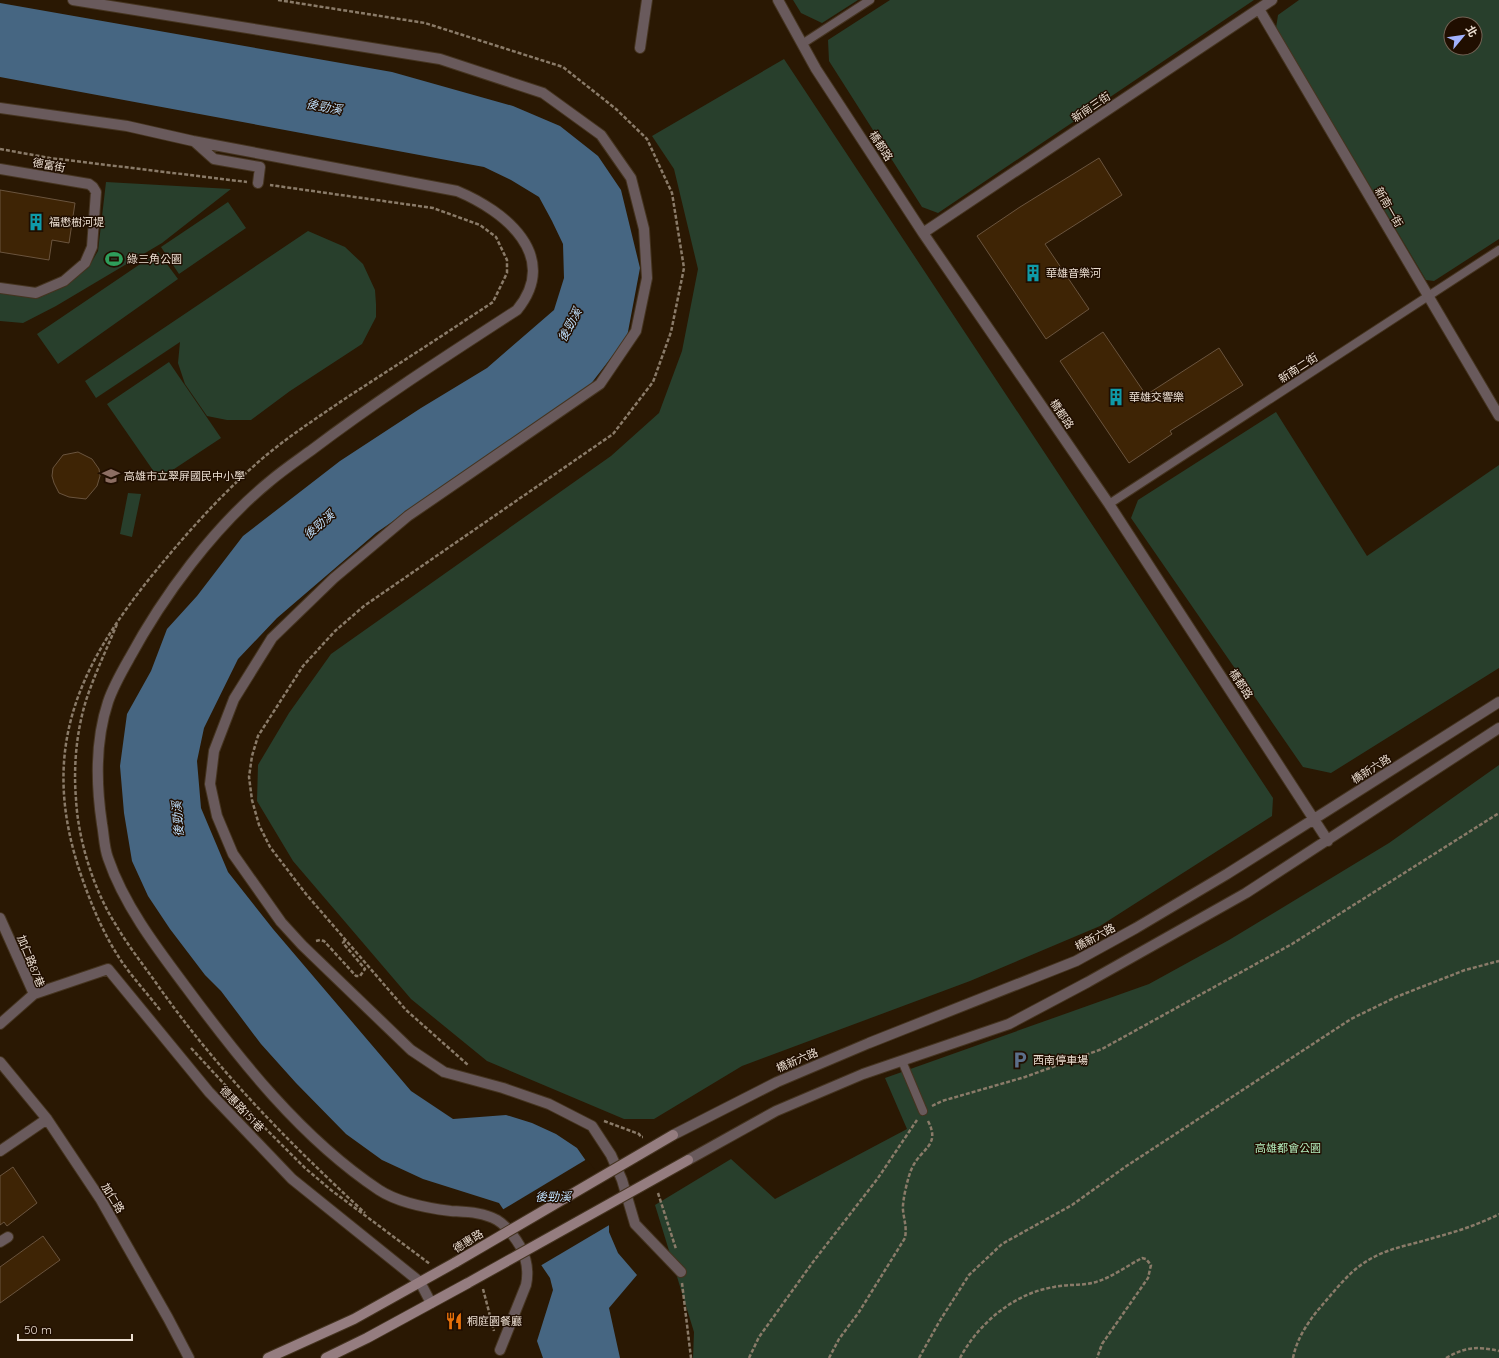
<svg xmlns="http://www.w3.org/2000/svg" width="1499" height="1358" viewBox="0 0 1499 1358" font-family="Quicksand,'Noto Sans TC',sans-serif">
	<rect width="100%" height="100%" fill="#2a1803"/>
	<path fill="#283f2c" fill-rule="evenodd" d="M793,0h65l-36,23 -21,-10z
		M890,0h364l-316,213 -16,-6 -93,-146 -1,-21z
		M1299,0h200v239l-65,42 -8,-1 -150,-252 2,-13zM1451,24h24v24h-24z
		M784,59l489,739 -1,18 -172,110 -130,55 -228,85 -88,53h-30l-137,-58 -76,-62 -118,-138 -36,-60 1,-36 31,-52 42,-59 280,-198 48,-43 23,-62 16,-82 -24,-100 -22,-33z
		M106,182l125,7 -69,54 -106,63 -33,17 -23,-2v-30l40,4 25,-10 23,-17 10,-17z
		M228,202l18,26 -67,46 -18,-27z
		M308,231l37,16 18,17 12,26 1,14v13l-14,27 -72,47 -39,29h-24l-20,-4 -22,-32 -7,-21 2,-21 -84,56 -11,-17z
		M158,252l20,27 -120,85 -21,-30z
		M169,362l52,76 -62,41 -52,-75z
		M1276,412l91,144 132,-91v203l-168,105 -28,-6 -172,-249 7,-18z
		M128,493l13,1 -9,43 -12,-3z
		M1499,765v593h-806l1,-26 -39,-127 76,-46 44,40 132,-70 -22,-51 264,-94 80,-44 160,-97z"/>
	<path fill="#466682" d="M0,3l392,69 121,34 47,20 38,30 23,34 19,78 -13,69 -37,48 -214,148 -99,85 -39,41 -34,69 -7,33 4,47 27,64 45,57 138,162 42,28 53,-4 26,8 24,11 21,14 21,30 11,29v25l9,21 19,22 -28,33 11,50h-77l-6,-17 16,-51 -3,-12 -51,-75 -76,-24 -41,-19 -36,-26 -50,-51 -35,-39 -40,-53 -16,-16 -35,-46 -22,-33 -16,-35 -8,-48 -4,-47 7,-52 24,-43 16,-42 30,-33 46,-60 97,-75 81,-53 66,-40 67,-58 10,-32 -1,-34 -11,-23 -13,-24 -28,-17 -27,-13 -484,-90z"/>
	<path fill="#2a1803" d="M587,1159l13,18 11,30v17l-71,42 -38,-56z"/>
	<path fill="#3e2405" stroke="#6a543e" d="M1099,158l23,37 -77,49 44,65 -43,30 -69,-103 43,-29z
		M0,190l75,13 -6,40 -17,-3 -3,20 -49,-8z
		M1103,332l43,63 73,-47 24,37 -73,46 2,3 -43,29 -69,-102z
		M78,452l14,7 7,10 1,7 -3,10 -11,13 -17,-2 -10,-4 -5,-10 -2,-7 1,-8 10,-13z
		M13,1167l24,36 -30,23 -3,-4 -4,3v-49z
		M43,1236l17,24 -60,43v-36z"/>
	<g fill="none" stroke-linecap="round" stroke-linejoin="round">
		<g stroke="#453420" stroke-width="10">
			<path id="lane" d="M802,44l68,-44
				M1109,504l390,-254
				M902,1061l21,50"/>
		</g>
		<g stroke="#453420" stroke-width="12">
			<path id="street" d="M73,0l367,59 103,34 58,42 30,43 13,51 3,49 -11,53 -36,53 -192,132 -74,62 -62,60 -38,61 -20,52 -4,33 7,32 16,38 48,68 21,23 109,105 33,22 59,16 46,16 43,22 19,29 11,25 13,44 46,48
				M778,0l38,69 107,164 186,271 219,337
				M1259,9l240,407
				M640,48l7,-48
				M0,108l127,18 66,15 264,50c48,20 104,65 60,119 -69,45 -138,89 -204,139 -15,11 -30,21 -44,33 -55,45 -106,114 -140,177 -8,14 -16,28 -21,43 -13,39 -12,82 -6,122 2,11 2,23 6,34 16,47 48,89 78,129 54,73 115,151 193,203 20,13 47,18 72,21 15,1 32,1 46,9 10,6 17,16 23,26 7,13 9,25 6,39l-26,65
				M195,142l19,17 46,8 -2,16
				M0,169l89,15 4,3 3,5 -4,55 -7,16 -21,18 -28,12 -36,-5
				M923,233l349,-233
				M0,918l34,76 -34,30
				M34,994l74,-25 101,123 83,87 128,103 11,21
				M0,1062l47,57 54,81 67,118 21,40
				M673,1135l104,-53 92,-39 207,-82 60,-33 91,-54 272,-172
				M0,1151l47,-32
				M688,1160l88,-49 87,-37 146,-50 79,-42 158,-89 253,-165
				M0,1242l8,-5"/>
		</g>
		<g stroke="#453420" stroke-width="12">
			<path id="secondary" d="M268,1358l86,-39 102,-57
				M326,1358l41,-20 101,-55"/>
		</g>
		<path stroke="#8a7b69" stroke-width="2.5" stroke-dasharray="4 2" stroke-linecap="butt" d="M278,0l147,23 138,44 53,42 31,30 25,54 12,75 -13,64 -18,50 -40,52 -249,172 -29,25 -32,35 -45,70 -6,20 -3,21 3,23 7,25 11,22 36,47 100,116 62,55
			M0,149l50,9 197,24
			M117,624c-9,22 -19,43 -27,65 -13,34 -17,75 -14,110 2,41 18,92 40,126 11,19 25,37 38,55 62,89 131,159 211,233
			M316,941l4,-1 4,1 32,35h4l5,-7 -22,-26 2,-3
			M160,1010c-13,-17 -28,-33 -40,-51 -17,-26 -29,-55 -39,-84 -42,-123 -5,-206 73,-302 32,-39 64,-75 102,-109 28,-25 61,-46 93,-68 48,-31 96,-62 144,-94l14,-29v-13l-11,-23 -16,-12 -47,-17 -163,-23
			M191,1048l71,77 43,43 26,22 99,74
			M932,1106l10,-5 83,-24 77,-28 190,-105 207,-131
			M604,1121l35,13 2,3h2
			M658,1193l18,56
			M682,1283l9,75
			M483,1289l11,42
			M749,1358l10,-21 54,-75 65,-84 39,-58
			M829,1358l10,-19 20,-27 46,-74c2,-11 -1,-18 -2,-28 -1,-8 5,-34 9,-42 9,-20 29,-22 16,-47
			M919,1358l20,-36 30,-47 33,-31 70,-39 53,-38 226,-148 45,-22 69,-27 34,-9
			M960,1358c18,-34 54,-65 94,-71 13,-3 28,-1 42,-5 16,-5 31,-16 46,-24l4,1 5,6 -3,13 -46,66 -5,14
			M1293,1358c4,-21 17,-39 31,-55 13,-15 26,-32 43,-42 20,-13 44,-16 66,-23 22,-6 45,-13 66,-24
			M1446,1358c19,-11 31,-12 53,-7"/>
		<use href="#lane" stroke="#695a5c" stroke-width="8"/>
		<use href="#street" stroke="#695a5c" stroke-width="10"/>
		<use href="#secondary" stroke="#957d80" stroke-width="10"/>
		<g stroke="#453420" stroke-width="12" stroke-linecap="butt">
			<path id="secondary-bridge" d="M456,1262l217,-127
				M468,1283l220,-123"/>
		</g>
		<use href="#secondary-bridge" stroke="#957d80" stroke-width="10"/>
	</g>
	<defs>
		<g id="building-bare" transform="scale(1.38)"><path d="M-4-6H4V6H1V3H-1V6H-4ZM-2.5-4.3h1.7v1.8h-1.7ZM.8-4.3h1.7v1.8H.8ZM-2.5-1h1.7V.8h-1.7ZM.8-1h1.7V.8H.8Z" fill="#0f9aa8" stroke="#200e00" stroke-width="2.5" paint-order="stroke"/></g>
		<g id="stadium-bare" transform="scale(1.38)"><path d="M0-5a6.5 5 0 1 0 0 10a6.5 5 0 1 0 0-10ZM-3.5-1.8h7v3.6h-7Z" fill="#2e9e5b" stroke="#200e00" stroke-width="2.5" paint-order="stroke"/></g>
		<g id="school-bare" transform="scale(1.38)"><path d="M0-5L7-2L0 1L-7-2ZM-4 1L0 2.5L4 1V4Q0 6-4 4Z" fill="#8d6e63" stroke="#200e00" stroke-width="2.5" paint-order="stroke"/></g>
		<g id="parking-bare" transform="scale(1.38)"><path d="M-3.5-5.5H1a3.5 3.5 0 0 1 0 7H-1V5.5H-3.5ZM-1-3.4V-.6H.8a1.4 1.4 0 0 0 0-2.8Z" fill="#5c6f8a" stroke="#200e00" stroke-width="2.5" paint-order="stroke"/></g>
		<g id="restaurant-bare" transform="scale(1.38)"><path d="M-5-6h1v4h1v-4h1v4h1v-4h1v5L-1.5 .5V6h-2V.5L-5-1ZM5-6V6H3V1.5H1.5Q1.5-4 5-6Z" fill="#e8710a" stroke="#200e00" stroke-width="2.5" paint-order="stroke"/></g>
	</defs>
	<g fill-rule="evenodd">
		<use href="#building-bare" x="36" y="222"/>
		<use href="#stadium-bare" x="114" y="259"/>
		<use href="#building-bare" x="1033" y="273"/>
		<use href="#building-bare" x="1116" y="397"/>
		<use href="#school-bare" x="111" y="476"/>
		<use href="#parking-bare" x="1020" y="1060"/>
		<use href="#restaurant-bare" x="454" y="1321"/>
	</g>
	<g text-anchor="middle" stroke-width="3" stroke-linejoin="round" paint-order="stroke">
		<g font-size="11" fill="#ecdfd2" stroke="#200e00">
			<text transform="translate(1091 107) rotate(-34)" y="4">新南三街</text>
			<text transform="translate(881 146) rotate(57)" y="4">橋都路</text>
			<text transform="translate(49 165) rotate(10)" y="4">德富街</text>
			<text transform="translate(1389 207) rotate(60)" y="4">新南一街</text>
			<text transform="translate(1298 368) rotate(-33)" y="4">新南二街</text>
			<text transform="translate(1062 414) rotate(56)" y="4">橋都路</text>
			<text transform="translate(1241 684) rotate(57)" y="4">橋都路</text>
			<text transform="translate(1371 769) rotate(-32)" y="4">橋新六路</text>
			<text transform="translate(1095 937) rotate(-28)" y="4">橋新六路</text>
			<text transform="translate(31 961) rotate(68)" y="4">加仁路87巷</text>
			<text transform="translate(797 1060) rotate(-23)" y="4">橋新六路</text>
			<text transform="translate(242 1109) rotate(46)" y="4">德惠路151巷</text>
			<text transform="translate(113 1198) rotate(59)" y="4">加仁路</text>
			<text transform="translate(468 1241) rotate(-31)" y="4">德惠路</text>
		</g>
		<g font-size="11" fill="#ecdfd2" stroke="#200e00" text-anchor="start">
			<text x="49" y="226">福懋樹河堤</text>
			<text x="127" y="263">綠三角公園</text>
			<text x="1046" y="277">華雄音樂河</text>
			<text x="1129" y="401">華雄交響樂</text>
			<text x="124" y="480">高雄市立翠屏國民中小學</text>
			<text x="1033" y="1064">西南停車場</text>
			<text x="467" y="1325">桐庭園餐廳</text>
		</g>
		<g font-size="11" fill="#b3eebe" stroke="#200e00">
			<text x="1288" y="1152">高雄都會公園</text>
		</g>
		<g font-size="12" font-style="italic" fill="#bedefb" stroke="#200e00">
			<text transform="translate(324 107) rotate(10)" y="4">後勁溪</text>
			<text transform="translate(570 325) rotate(-62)" y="4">後勁溪</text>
			<text transform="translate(319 525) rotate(-41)" y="4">後勁溪</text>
			<text transform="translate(178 819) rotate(-94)" y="4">後勁溪</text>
			<text x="553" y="1201">後勁溪</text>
		</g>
	</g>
	<g transform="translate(1463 36) rotate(61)"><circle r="19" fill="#200e00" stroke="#726254"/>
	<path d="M0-3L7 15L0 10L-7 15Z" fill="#a2b2fd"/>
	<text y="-6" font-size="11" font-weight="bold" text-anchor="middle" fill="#ecdfd2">北</text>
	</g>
	<path d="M18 1334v6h114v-6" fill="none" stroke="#ecdfd2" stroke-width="2"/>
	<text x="24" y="1334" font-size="12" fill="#ecdfd2" stroke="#200e00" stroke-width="3" paint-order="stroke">50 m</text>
</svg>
